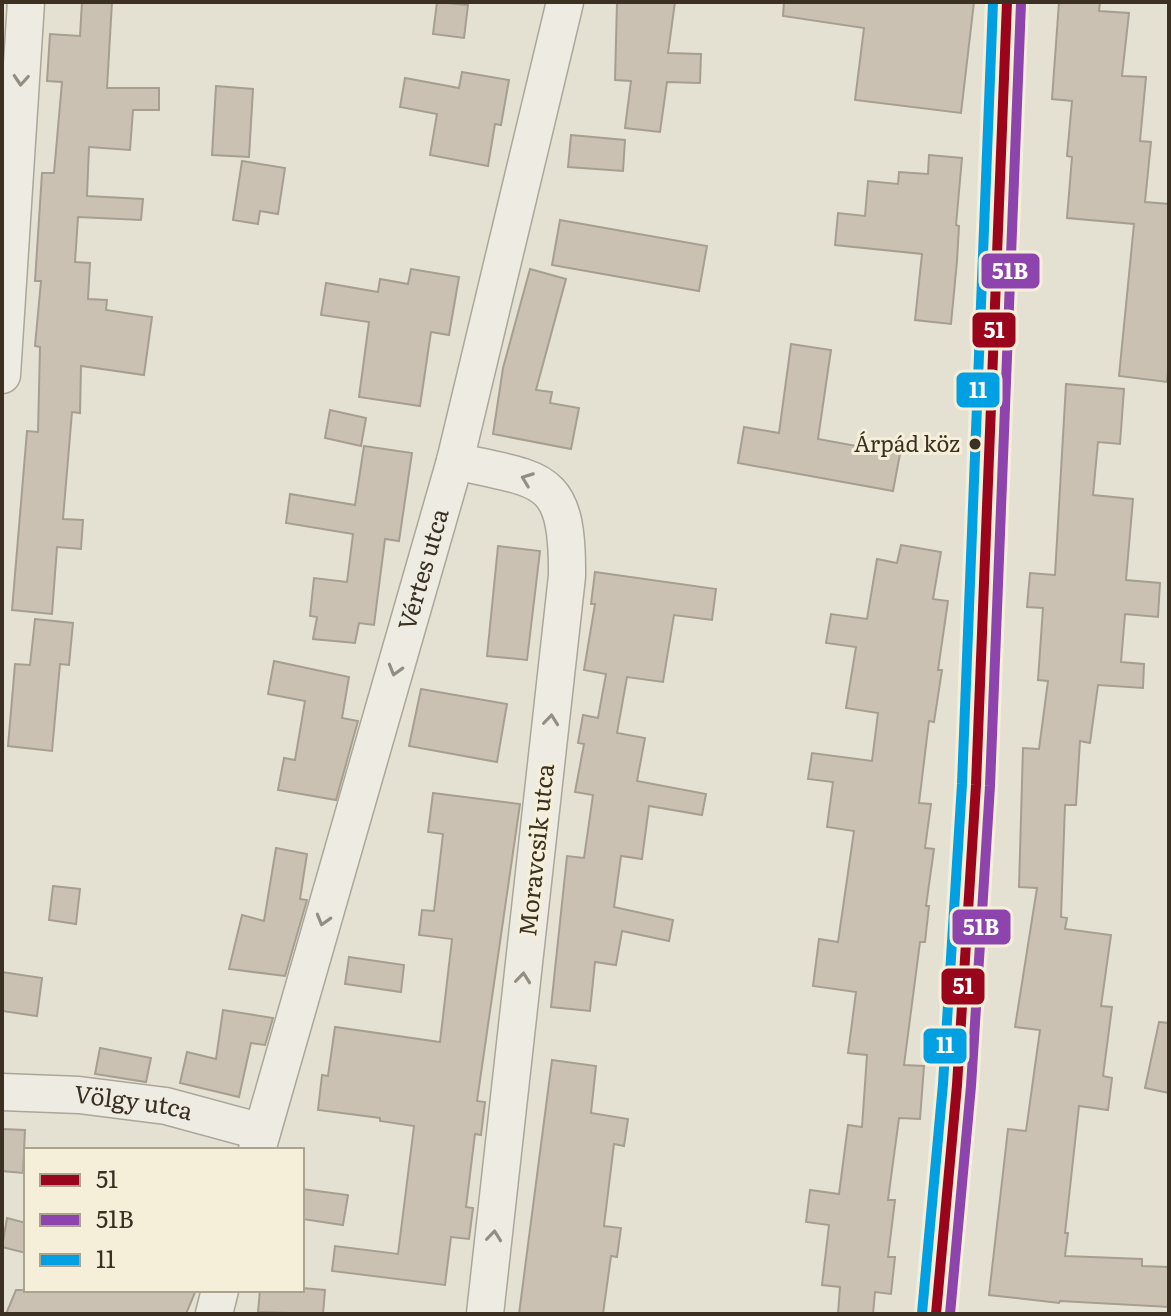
<svg xmlns="http://www.w3.org/2000/svg" width="1171" height="1316" viewBox="0 0 1171 1316" font-family="Literata,serif">
	<rect width="100%" height="100%" fill="#e5e1d2"/>
	<path fill="#cac1b3" stroke="#a69e91" stroke-width="2" d="M82,2h30l-5,86h52v22h-26l-3,40 -41,-3 -2,49 56,3 -2,21 -63,-3 -3,45 15,1 -2,36 19,1 -1,10 46,7 -8,58 -63,-9 -1,47 -8,-1 -9,107 20,1 -2,29 -24,-2 -5,67 -40,-4 15,-179 11,1 2,-85 -5,-1 6,-65h-6l7,-108h12l8,-91 -15,-1 3,-47 30,2z
		M437,2l31,3 -4,33 -31,-4z
		M617,2h58l-7,51 33,1 -1,29 -33,-1 -7,50 -35,-4 6,-47 -16,-1z
		M784,2h190l-13,111 -106,-13 9,-72 -81,-12z
		M1059,2h41l-1,9 30,2 -7,63 24,1 -6,64 11,1 -6,60 24,2v157l-2,21 -48,-6 15,-152 -67,-6 5,-61 -5,-1 5,-55 -20,-2z
		M462,72l47,8 -8,45 -6,-1 -7,42 -58,-11 7,-41 -37,-7 5,-29 54,10z
		M216,86l37,3 -4,68 -37,-2z
		M571,135l54,5 -2,31 -55,-4z
		M929,155l33,3 -6,67 3,1 -2,35 -6,63 -36,-4 7,-66 -87,-9 3,-32 27,3 3,-35 30,3 1,-12 29,2z
		M242,161l43,7 -7,46 -18,-3 -2,13 -25,-4z
		M560,220l147,26 -8,45 -147,-26z
		M411,269l48,8 -10,58 -18,-3 -11,74 -61,-9 10,-75 -48,-7 5,-32 52,9 2,-13 28,5z
		M530,269l36,10 -30,111 16,2 -2,11 29,5 -8,41 -78,-15 10,-66z
		M791,344l40,6 -13,89 82,15 -7,37 -155,-28 6,-36 35,6z
		M1066,384l58,5 -4,55 -22,-2 -5,53 40,4 -7,81 34,3 -2,34 -33,-3 -4,48 23,2 -1,24 -45,-3 -8,58 -10,-2 -4,64h-11l-4,112 6,1 -2,11 46,6 -10,71 11,1 -9,69 9,2 -4,32 -29,-4 -14,127h3l-3,23 77,3v7l27,1v40l-109,-6 -1,2 -70,-8 19,-166 18,2 14,-101 -25,-3 22,-139 -18,-1 4,-139 16,1 9,-68 -10,-1 5,-72 -16,-1 3,-34 25,2z
		M330,410l36,8 -5,28 -36,-8z
		M364,446l48,7 -13,88 -14,-2 -11,86 -15,-2 -4,20 -42,-4 4,-22 -7,-1 4,-38 33,4 6,-48 -67,-11 4,-29 65,11z
		M901,545l40,7 -8,47 15,2 -10,69h4l-8,52 -5,-1 -10,82 12,1 -6,44 9,1 -8,57h3l-4,36h-5l-16,123 20,1 -4,53 -21,-1 -11,82h7l-7,57h7l-4,37 -16,-2 -2,22h-35l2,-27 -18,-2 7,-60 -23,-3 4,-32 29,4 9,-69 14,2 5,-72 -19,-2 8,-61 -43,-6 6,-47 19,3 16,-111 -27,-4 6,-45 -25,-3 4,-26 60,8 6,-48 -32,-5 10,-61 -30,-4 5,-29 36,5 10,-60 20,4z
		M498,546l42,5 -13,109 -40,-4z
		M595,572l121,17 -4,31 -38,-5 -11,67 -36,-5 -10,56 28,5 -8,43 69,13 -4,21 -53,-9 -7,53 -21,-3 -7,51 59,13 -4,21 -47,-10 -6,34 -21,-3 -5,49 -39,-4 16,-151 17,2 9,-63 -18,-3 9,-48 -6,-1 5,-28 15,3 8,-44 -22,-4 11,-66h-4z
		M35,619l38,4 -4,42 -9,-1 -8,87 -44,-5 7,-82 15,1z
		M274,661l75,16 -7,41 16,3 -22,79 -58,-10 6,-32 11,2 10,-59 -37,-7z
		M421,689l86,15 -10,58 -88,-16z
		M433,793l87,11 -43,297 8,1 -4,33 -6,-1 -9,73 7,1 -4,31 -18,-2 -6,48 -113,-14 3,-25 63,8 16,-128 -34,-5v-3l-62,-8 4,-35 6,1 7,-49 105,15 12,-103 -33,-4 3,-25 12,1 9,-77 -15,-2z
		M276,848l31,6 -7,45 7,1 -22,76 -56,-7 13,-54 22,6z
		M53,886l27,3 -4,35 -27,-4z
		M349,957l55,8 -3,27 -56,-8z
		M2,972l40,6 -5,38 -35,-5z
		M223,1010l50,8 -8,27 -14,-2 -12,54 -59,-14 7,-31 29,7z
		M1159,1022l10,1v70l-24,-5z
		M100,1048l51,10 -5,24 -51,-8z
		M552,1060l44,6 -5,47 37,6 -4,27 -10,-2 -10,82 17,2 -4,29 -6,-1 -8,58h-84z
		M2,1129l23,1 -2,43 -21,-2z
		M302,1189l46,6 -5,30 -41,-6z
		M7,1218l19,5v30l-24,-6z
		M302,1288l23,2 -2,24 -65,-2 2,-22z
		M16,1290h180l-10,24h-180z"/>
	<g fill="none" stroke-linecap="round" stroke-linejoin="round">
		<g stroke="#aba69a" stroke-width="39">
			<g id="minor">
				<path d="M2,375l24,-373"/>
				<path d="M455,461c88,20 113,13 112,115l-82,738"/>
				<path id="s1" d="M2,1092l77,3 87,11 96,26"/>
				<path id="s2" d="M257,1150l198,-689 110,-459"/>
				<path d="M214,1314l6,-24"/>
				<path d="M936,1314l21,-229 19,-300 31,-783"/>
			</g>
		</g>
		<use href="#minor" stroke="#eeebe3" stroke-width="36"/>
		<g stroke="#f5efda" stroke-width="16">
			<path id="bus-1" d="M936,1314l21,-229 19,-300 31,-783"/>
		</g>
		<g stroke="#f5efda" stroke-width="16">
			<path id="bus-2" d="M950,1314l21,-228 19,-300 31,-783"/>
		</g>
		<g stroke="#f5efda" stroke-width="16">
			<path id="bus-3" d="M922,1313l21,-229 19,-300 31,-782"/>
		</g>
		<use href="#bus-1" stroke="#9a051c" stroke-width="10"/>
		<use href="#bus-2" stroke="#8e44ad" stroke-width="10"/>
		<use href="#bus-3" stroke="#01a0e3" stroke-width="10"/>
	</g>
	<defs><path id="oneway-chevron" d="M-2-3.5L2.5 0L-2 3.5" fill="none" stroke-width="1.6" stroke-linecap="round" stroke-linejoin="round" transform="scale(2)"/></defs>
	<g stroke="#948e82">
		<use href="#oneway-chevron" transform="translate(21 80) rotate(94)"/>
		<use href="#oneway-chevron" transform="translate(527 479) rotate(-159)"/>
		<use href="#oneway-chevron" transform="translate(395 670) rotate(106)"/>
		<use href="#oneway-chevron" transform="translate(551 720) rotate(-84)"/>
		<use href="#oneway-chevron" transform="translate(323 920) rotate(106)"/>
		<use href="#oneway-chevron" transform="translate(523 978) rotate(-84)"/>
		<use href="#oneway-chevron" transform="translate(494 1236) rotate(-84)"/>
	</g>
	<circle fill="#3b3022" stroke="#f5efda" stroke-width="3" cx="975" cy="444" r="7"/>
	<g text-anchor="middle" stroke-width="6" stroke-linejoin="round" paint-order="stroke">
		<g font-size="22" fill="#3b3022" stroke="#f5efda" text-anchor="end">
			<text x="960" y="452">Árpád köz</text>
		</g>
		<g font-size="24" fill="#3b3022" stroke="#f5efda">
			<text dy="8" stroke="none"><textPath href="#s2" startOffset="604">Vértes utca</textPath></text>
			<text transform="translate(537 850) rotate(-84)" y="8">Moravcsik utca</text>
			<text dy="8" stroke="none"><textPath href="#s1" startOffset="132">Völgy utca</textPath></text>
		</g>
	</g>
	<g stroke="#f5efda" stroke-width="3">
		<rect x="980" y="252" width="61" height="38" rx="8" fill="#8e44ad"/>
		<rect x="971" y="311" width="46" height="38" rx="8" fill="#9a051c"/>
		<rect x="955" y="371" width="46" height="38" rx="8" fill="#01a0e3"/>
		<rect x="951" y="908" width="61" height="38" rx="8" fill="#8e44ad"/>
		<rect x="940" y="967" width="46" height="39" rx="8" fill="#9a051c"/>
		<rect x="922" y="1027" width="46" height="38" rx="8" fill="#01a0e3"/>
	</g>
	<g font-size="22" text-anchor="middle" font-weight="bold" fill="#fff">
		<text x="1010" y="279">51B</text>
		<text x="994" y="338">51</text>
		<text x="978" y="398">11</text>
		<text x="981" y="935">51B</text>
		<text x="963" y="994">51</text>
		<text x="945" y="1053">11</text>
	</g>
	<rect width="1171" height="1316" fill="none" stroke="#3b3022" stroke-width="8"/>
	<rect x="24" y="1148" width="280" height="144" fill="#f5efda" stroke="#aba390" stroke-width="2"/>
	<rect x="40" y="1174" width="40" height="12" fill="#9a051c" stroke="#aba390" stroke-width="2"/>
	<text x="96" y="1188" font-size="24" fill="#3b3022">51</text>
	<rect x="40" y="1214" width="40" height="12" fill="#8e44ad" stroke="#aba390" stroke-width="2"/>
	<text x="96" y="1228" font-size="24" fill="#3b3022">51B</text>
	<rect x="40" y="1254" width="40" height="12" fill="#01a0e3" stroke="#aba390" stroke-width="2"/>
	<text x="96" y="1268" font-size="24" fill="#3b3022">11</text>
</svg>
